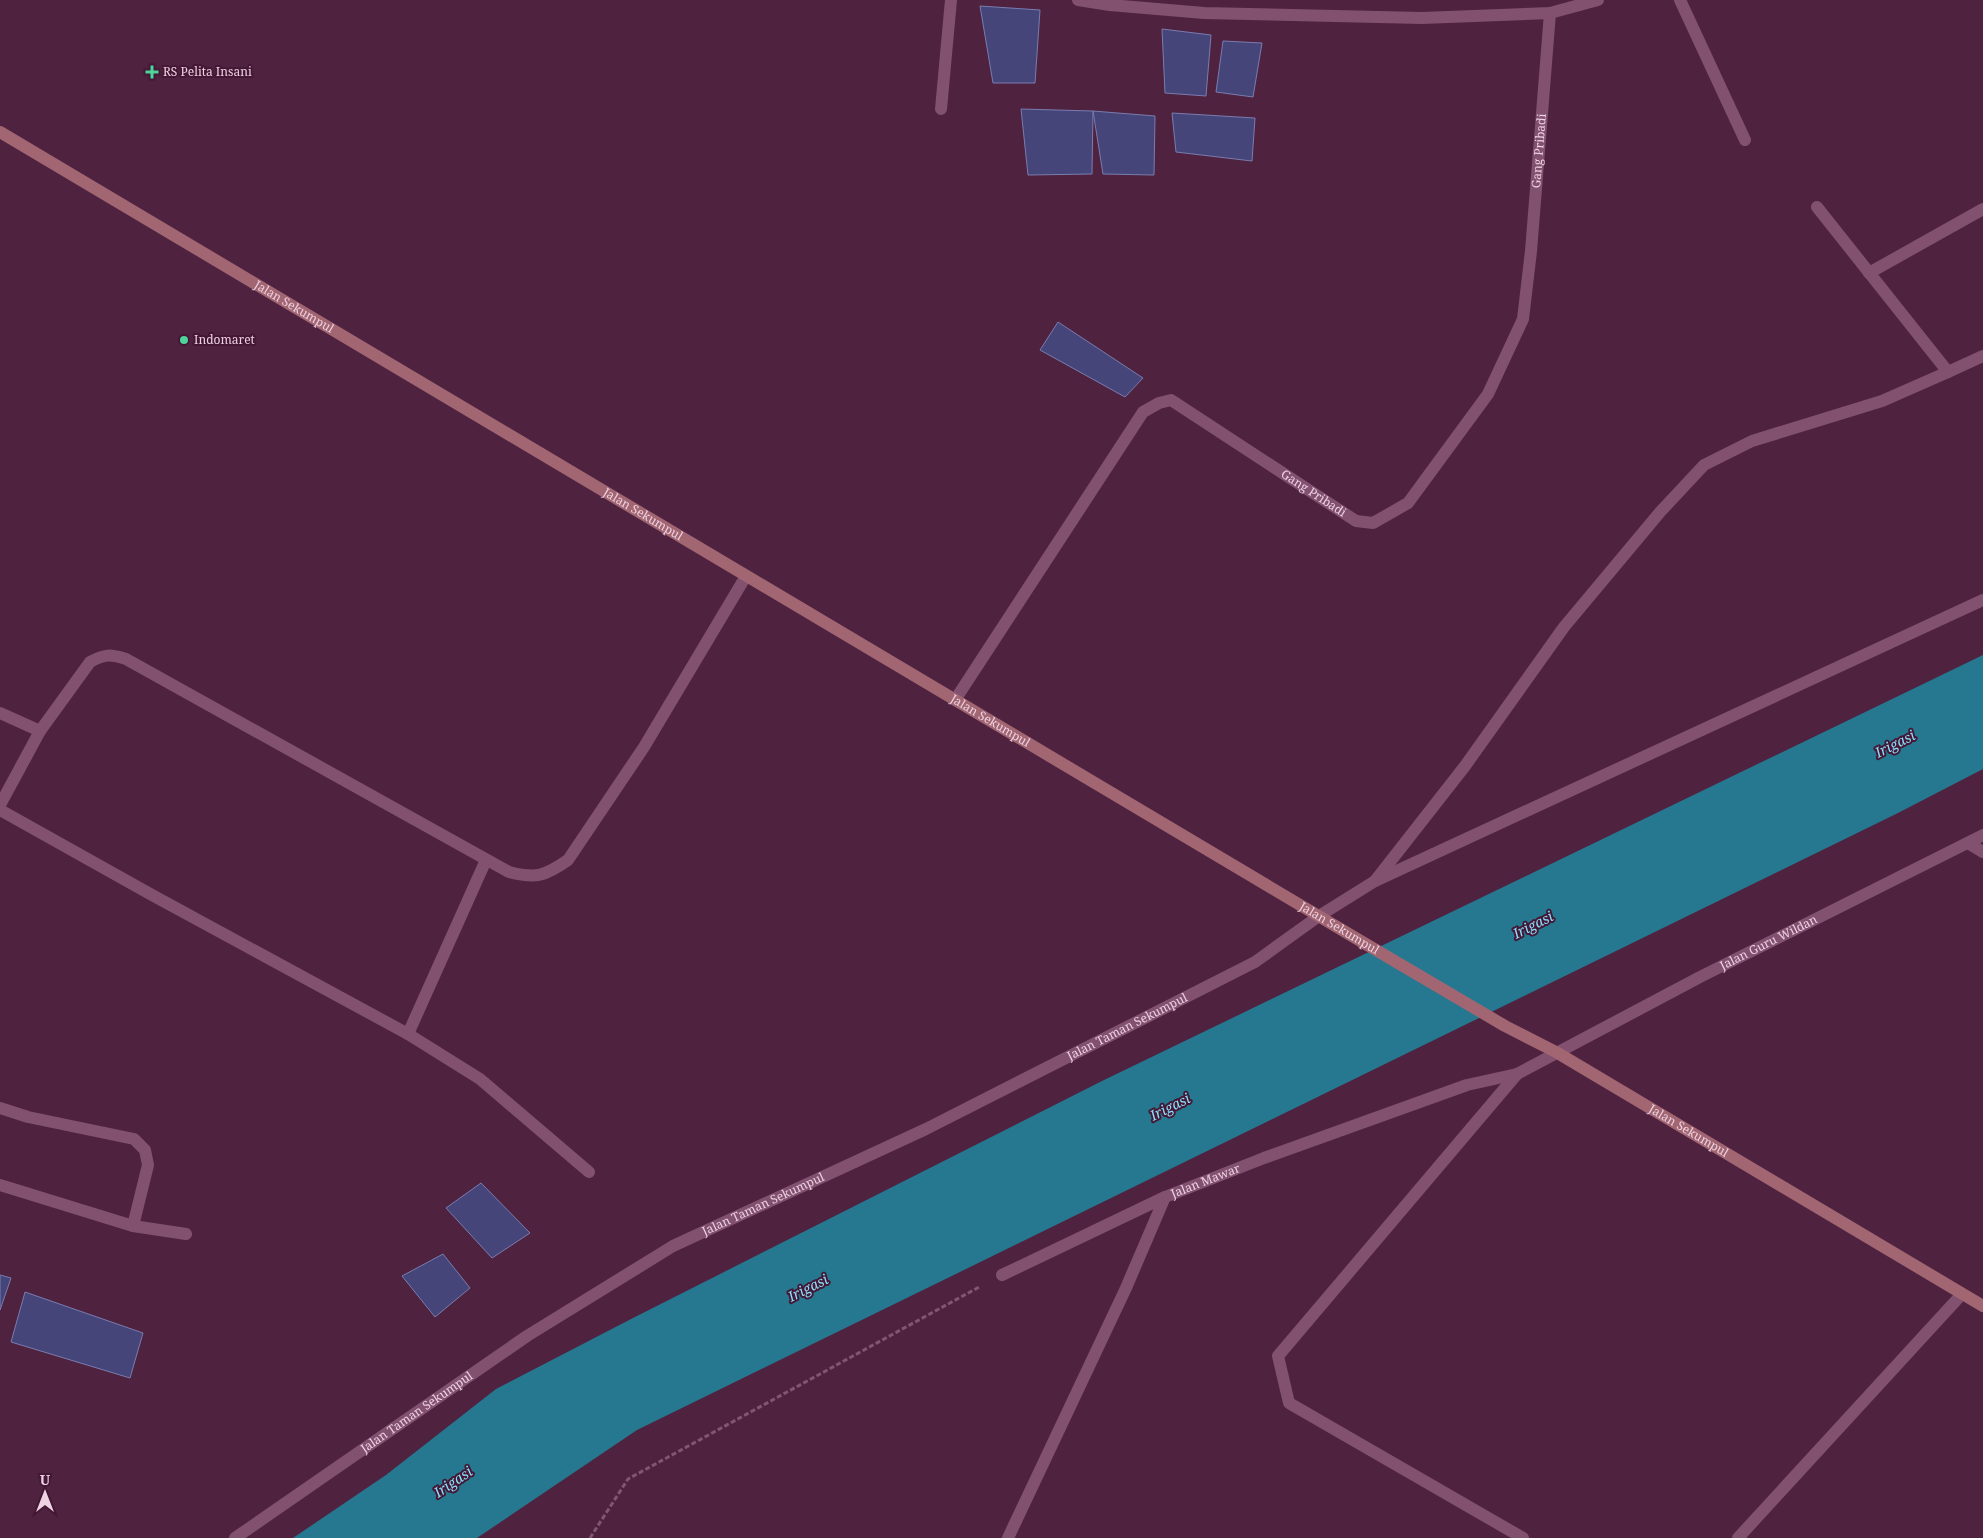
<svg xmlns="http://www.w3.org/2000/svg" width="1983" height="1538" viewBox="0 0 1983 1538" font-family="'Noto Serif',serif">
	<rect width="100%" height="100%" fill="#4f2340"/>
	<path fill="#267890" d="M1983,655v114l-85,44 -1261,617 -160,108h-184l93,-63 110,-86 137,-71 469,-237z"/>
	<path fill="#454579" stroke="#7a7cb0" d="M980,6l60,4 -5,73h-42z
		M1162,29l49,6 -5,61 -41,-3z
		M1223,41l39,2 -9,54 -37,-5z
		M1021,109l72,2 -1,63 -64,1z
		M1093,111l62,5 -1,59 -51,-1z
		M1172,113l83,5 -3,43 -76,-9z
		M1058,322l85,56 -18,19 -85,-47z
		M481,1183l49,50 -38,25 -46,-50z
		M443,1254l27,34 -35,29 -33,-41z
		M0,1275l11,3 -11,32z
		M25,1292l118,41 -13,45 -119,-36z"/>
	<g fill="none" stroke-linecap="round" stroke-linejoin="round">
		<path stroke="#7f5771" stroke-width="3" stroke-dasharray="5 2.5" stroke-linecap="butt" d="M590,1538l38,-59 353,-193"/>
		<path stroke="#825170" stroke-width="12" d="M1375,881l90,-115 99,-139 97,-116 43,-46 48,-24 130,-40 66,-29"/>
		<g stroke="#825170" stroke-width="12">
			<path d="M1078,0l32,5 94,8 218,5 128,-5 48,-13"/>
			<path d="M1680,0l65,140"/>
			<path d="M941,109l10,-109"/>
			<path d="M1817,207l131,165 35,-16"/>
			<path d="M1869,273l114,-64"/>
			<path id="s1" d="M955,700l188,-288 16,-9 12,-3 185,121 17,2 35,-20 80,-109 35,-75 8,-68 19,-238"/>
			<path d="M0,713l40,18"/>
			<path d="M0,805l40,-74 50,-69c15,-8 20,-8 36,-3l383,213c27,7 36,4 59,-12l76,-113 102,-171"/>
			<path d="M0,810l152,85 256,139 72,45 109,93"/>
			<path d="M1968,843l15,9"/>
			<path d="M408,1034l78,-174"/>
			<path d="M0,1108l28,9 106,22 11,11 3,15 -15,61"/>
			<path d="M0,1185l133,41 53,8"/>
			<path d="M1002,1275l163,-78"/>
			<path id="s2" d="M235,1538l292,-202 146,-90 253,-117 329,-167 64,-46 56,-35 608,-281"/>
			<path id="s3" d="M1008,1538l118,-250 39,-91 99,-39 203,-73 50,-11"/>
			<path id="s4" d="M1523,1538l-234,-135 -11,-47 239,-282 183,-97 283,-142"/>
			<path d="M1738,1538l224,-244"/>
		</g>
		<path stroke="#a26672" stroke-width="12" id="s5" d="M0,132l1364,811 141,83 51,26 427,254"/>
	</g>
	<g fill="#4cd49b" stroke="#441835" stroke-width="2">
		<path d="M149.5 64.5h5v5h5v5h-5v5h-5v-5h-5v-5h5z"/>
		<circle cx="184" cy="340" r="5"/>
	</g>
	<g text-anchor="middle" stroke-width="4" stroke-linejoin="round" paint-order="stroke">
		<g font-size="12" fill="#eed1e2" stroke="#441835" text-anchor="start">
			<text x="163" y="76">RS Pelita Insani</text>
			<text x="194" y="344">Indomaret</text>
		</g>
		<g font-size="12" fill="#eed1e2" stroke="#441835">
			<text dy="4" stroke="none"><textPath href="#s1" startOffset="1040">Gang Pribadi</textPath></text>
			<text dy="4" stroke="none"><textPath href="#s5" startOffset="342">Jalan Sekumpul</textPath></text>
			<text dy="4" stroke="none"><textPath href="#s1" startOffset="545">Gang Pribadi</textPath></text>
			<text dy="4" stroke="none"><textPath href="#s5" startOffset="748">Jalan Sekumpul</textPath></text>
			<text dy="4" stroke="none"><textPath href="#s5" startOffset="1152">Jalan Sekumpul</textPath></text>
			<text dy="4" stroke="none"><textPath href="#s5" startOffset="1558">Jalan Sekumpul</textPath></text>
			<text dy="4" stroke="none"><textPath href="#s4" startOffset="972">Jalan Guru Wildan</textPath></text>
			<text dy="4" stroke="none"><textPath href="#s2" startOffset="1031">Jalan Taman Sekumpul</textPath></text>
			<text dy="4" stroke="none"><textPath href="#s5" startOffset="1962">Jalan Sekumpul</textPath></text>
			<text dy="4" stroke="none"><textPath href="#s3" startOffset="419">Jalan Mawar</textPath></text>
			<text dy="4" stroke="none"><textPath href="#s2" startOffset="626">Jalan Taman Sekumpul</textPath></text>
			<text dy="4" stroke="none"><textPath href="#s2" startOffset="221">Jalan Taman Sekumpul</textPath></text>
		</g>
		<g font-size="14" font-style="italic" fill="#8ae0fd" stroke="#441835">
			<text transform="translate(1895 744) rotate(-27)" y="5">Irigasi</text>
			<text transform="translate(1533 925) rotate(-27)" y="5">Irigasi</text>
			<text transform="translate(1170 1107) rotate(-27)" y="5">Irigasi</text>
			<text transform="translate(808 1288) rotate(-27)" y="5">Irigasi</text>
			<text transform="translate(453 1482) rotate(-34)" y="5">Irigasi</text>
		</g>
	</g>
	<g transform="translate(45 1493)" stroke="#441835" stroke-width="4" paint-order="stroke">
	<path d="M0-4L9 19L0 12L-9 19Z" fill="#eed1e2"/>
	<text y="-8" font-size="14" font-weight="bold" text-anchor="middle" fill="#eed1e2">U</text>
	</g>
</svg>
